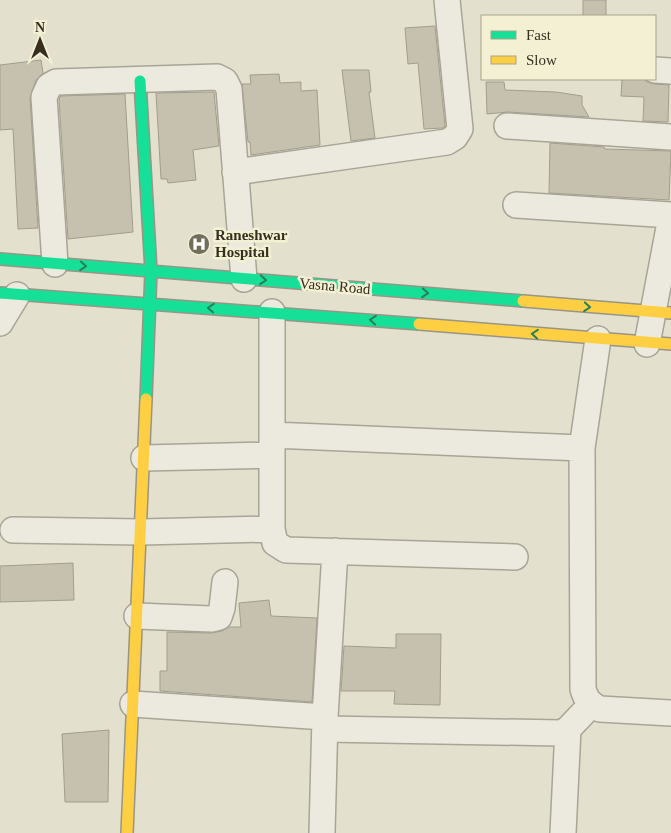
<svg xmlns="http://www.w3.org/2000/svg" width="671" height="833" viewBox="0 0 671 833" font-family="Georgia,serif">
	<rect width="100%" height="100%" fill="#e3e1cd"/>
	<path fill="#c6c0ae" stroke="#a39d8c" d="M583,0h23v16h-23z
		M435,26l10,100 -2,2 -19,1 -6,-66 -10,1 -3,-36z
		M41,60l2,13 -7,7 -6,18 8,130 -20,1 -5,-100 -13,1v-65z
		M342,70h27l2,22h-2l6,46 -24,3z
		M279,74l1,9 21,-1v9l16,-1 3,55 -69,10 -1,-13h-2l-6,-58h9l-1,-9z
		M622,79h22l3,3 7,2 15,1 -1,37 -25,-1 1,-24 -23,-1z
		M486,82h18l1,8 51,2 26,4v9l7,12 -81,-5 -21,2z
		M214,92l5,54 -26,4 3,30 -28,3 -1,-4h-6l-5,-86z
		M125,94l8,138 -65,7 -9,-139 1,-4z
		M550,143l54,4 1,2 66,2 -2,49 -120,-7z
		M73,563l1,37 -74,2v-36z
		M269,600l2,16 46,2 -5,84 -152,-11v-20h7v-39l44,1 11,-2 7,-4h12l-2,-24z
		M396,634h45l-1,71 -46,-1 1,-13h-54l3,-45 52,2z
		M109,730l-1,72h-43l-3,-68z"/>
	<g fill="none" stroke-linecap="round" stroke-linejoin="round">
		<g stroke="#a8a596" stroke-width="28">
			<path id="street" d="M655,70l16,1
				M507,126l164,11
				M235,172l212,-30 8,-5 5,-8 -13,-129
				M516,205l155,10
				M55,264l-11,-167 5,-11 7,-4 161,-5 8,4 4,8 15,190
				M272,312v217l3,14 11,7 229,7
				M0,323l17,-28
				M598,339l-16,109 1,241c3,11 7,15 17,20l71,4
				M647,344l24,-127
				M272,435l310,13
				M144,458l128,-3
				M13,530l128,2 131,-3
				M137,616l74,3 8,-2 3,-9 3,-26
				M133,704l192,13
				M325,729l236,4 7,-4 23,-24
				M322,833l3,-116 10,-166
				M563,833l5,-104"/>
		</g>
		<g stroke="#989586" stroke-width="14">
			<path id="fast" d="M140,81l11,190 -5,128
				M0,259l523,42
				M0,293l419,31"/>
		</g>
		<g stroke="#989586" stroke-width="14">
			<path id="slow" d="M523,301l148,12
				M419,324l252,20
				M127,833l19,-434"/>
		</g>
		<use href="#street" stroke="#eceade" stroke-width="25"/>
		<use href="#fast" stroke="#16e098" stroke-width="11"/>
		<use href="#slow" stroke="#ffcf43" stroke-width="11"/>
	</g>
	<defs><path id="oneway-chevron" d="M-2-3.5L2.5 0L-2 3.5" fill="none" stroke-width="1.6" stroke-linecap="round" stroke-linejoin="round" transform="scale(1.25)"/></defs>
	<g stroke="#287f55">
		<use href="#oneway-chevron" transform="translate(83 266) rotate(4)"/>
		<use href="#oneway-chevron" transform="translate(263 280) rotate(5)"/>
		<use href="#oneway-chevron" transform="translate(425 293) rotate(5)"/>
		<use href="#oneway-chevron" transform="translate(587 307) rotate(5)"/>
		<use href="#oneway-chevron" transform="translate(211 308) rotate(-176)"/>
		<use href="#oneway-chevron" transform="translate(373 320) rotate(-175)"/>
		<use href="#oneway-chevron" transform="translate(535 334) rotate(-175)"/>
	</g>
	<defs>
		<g id="hospital-disc" transform="scale(1.125)"><circle r="9.5" fill="#736d5c" stroke="#f3f0d4"/><path d="M-5-5h3v3.5h4V-5h3V5h-3V1.5h-4V5h-3Z" fill="#fff"/></g>
	</defs>
	<g fill-rule="evenodd">
		<use href="#hospital-disc" x="199" y="244"/>
	</g>
	<g text-anchor="middle" stroke-width="5" stroke-linejoin="round" paint-order="stroke">
		<g font-size="15" font-weight="bold" fill="#362f1f" stroke="#f3f0d4" text-anchor="start">
			<text x="215" y="240">Raneshwar<tspan x="215" dy="17">Hospital</tspan></text>
		</g>
		<g font-size="15" fill="#362f1f" stroke="#f3f0d4">
			<text transform="translate(335 286) rotate(5)" y="5">Vasna Road</text>
		</g>
	</g>
	<rect x="481" y="15" width="175" height="65" fill="#f3f0d4" stroke="#a7a38c"/>
	<rect x="491" y="31" width="25" height="8" fill="#16e098" stroke="#a7a38c"/>
	<text x="526" y="40" font-size="15" fill="#362f1f">Fast</text>
	<rect x="491" y="56" width="25" height="8" fill="#ffcf43" stroke="#a7a38c"/>
	<text x="526" y="65" font-size="15" fill="#362f1f">Slow</text>
	<g transform="translate(40 40)" stroke="#f3f0d4" stroke-width="4" paint-order="stroke">
	<path d="M0-4L9 19L0 12L-9 19Z" fill="#362f1f"/>
	<text y="-8" font-size="14" font-weight="bold" text-anchor="middle" fill="#362f1f">N</text>
	</g>
</svg>
